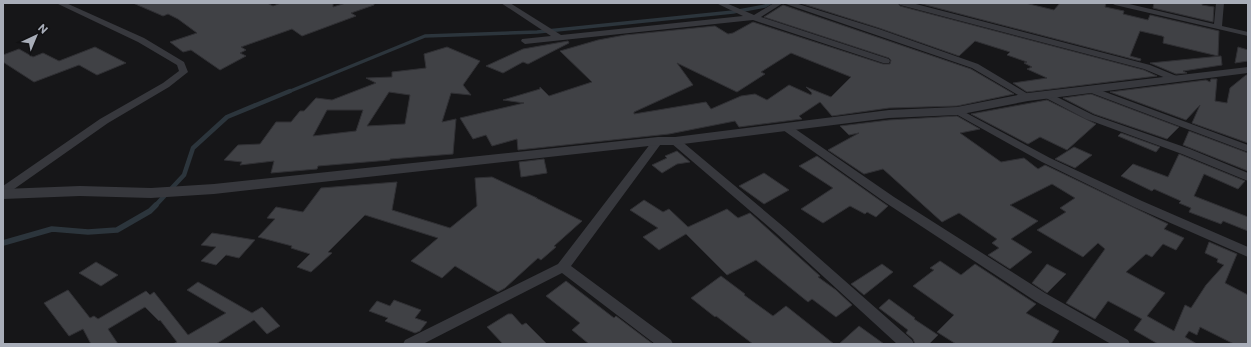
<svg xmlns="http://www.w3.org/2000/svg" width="1251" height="347" viewBox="0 0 1251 347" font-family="Commissioner,sans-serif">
	<rect width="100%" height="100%" fill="#161618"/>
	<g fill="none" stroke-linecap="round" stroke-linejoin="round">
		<path stroke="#2c353c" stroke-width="3.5" d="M288,92l137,-56 112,-4 196,-20 32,-6 5,-3"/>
		<path stroke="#2c353c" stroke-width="4.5" d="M155,206l29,-31 9,-27 34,-31 63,-26"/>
		<path stroke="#2c353c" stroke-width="5.5" d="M3,243l49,-14 36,3 29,-2 33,-19 6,-6"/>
	</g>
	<path fill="#404145" stroke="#303034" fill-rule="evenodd" d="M133,3h134l6,3 8,-3h52v4l13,-4h28v2l-23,8 5,3 -54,20 -10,-7 -51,18 5,3 -6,3 6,3 -26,14 -29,-20 -8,2 -13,-10 27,-9 -19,-14 -10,-5 -5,2z
		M800,3h98l2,3 244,64 13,6 -130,16 -14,-9 34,-5 -20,-9 5,-2 -8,-4 3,-1 -20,-7 3,-3 -35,-11 -16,15 -80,-28z
		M918,3h107l29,7 6,-7h46l-1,4 19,4 -1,3 25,6 2,-5 69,16 -1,25 -55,-13 1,-6 -2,-1 -22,-5 -10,25 11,3 -1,2z
		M1154,3h48v2l12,2 -1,15 -60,-14z
		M783,5l188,64 43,25 -57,12 -68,2 -57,8 -12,-14 -21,14 3,3 -63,8 -4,-6 -66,13 -151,16 -1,-11 -25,7 -6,-11 -13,4 -13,-21 64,-15 -21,-3 37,-11v-2l9,9 43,-14 -32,-31 38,-11 27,-5 90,-9 13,8 5,-1 20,-11 130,42h7l1,-4 -2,-2 -125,-41zM791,53l60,24 -20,20 -25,-10 6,6 -1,2 -22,-10 -22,15 -12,-6 -14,2 -30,13 -5,-7 -72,12v-2l59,-27 -16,-22 60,29 28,-18 -4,-2z
		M568,41l1,2 -41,21 -5,-2 -20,11 -17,-7 37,-17z
		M95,47l31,16 -29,12 -18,-10 -45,17 -31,-20v-7l16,-6 14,8 10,-4 16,8z
		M447,47l33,14 -17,24 8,10 -20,-2 -9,29 14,-3 -3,35 -63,5v1l-72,6 -1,3 -46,4 3,-12 -34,4 2,-3 -18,-2 14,-15 22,-1 16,-22h15l9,-11h4l12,-13 16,2 44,-17 -10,-5 26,-1v-5l34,-4 -2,-14zM389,92l21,3 -5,29 -38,2zM327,110h36l-7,21 -43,5z
		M1238,47l10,3v11l-13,2z
		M1221,56l1,9 -39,6 4,2 -11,1 -26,-11z
		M1246,75h2v68l-56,-20 8,-18 -14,15 -76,-28 96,-12 4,2 1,-3h6l-2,22 12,2 3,-15z
		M1091,94l88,33 -12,12 -73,-25 -31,-16z
		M1047,100l49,24 -29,26 -27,-13 -12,7 -57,-30z
		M957,116l23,13 -20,4 41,29 23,-4 14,11 7,-4 123,59 -4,5 20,9 -8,12 -13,-6 -11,13 -6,-3 -20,18 39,21 -18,23 27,15 11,-26 6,3 15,-23 18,-20 -7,-3 1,-3 -13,-6 4,-11 28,12 -12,29 23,12v49h-14l-34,-17 -3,8 -8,-4 -4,6 12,7h-39l-24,-14 8,-11 -34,-18 -13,18 -29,-16 39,-54 -7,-6 -15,14 -46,-27 29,-18 -6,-4 15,-10 -23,-14 -42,21 28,16 -27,18 21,13 -22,17 -22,-14 11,-7 -7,-5 5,-4 -38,-26 -17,9 -59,-53 -19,5 -36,-24 31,-17 -10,2 -9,-9 49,-6z
		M1189,131l59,22v18l-65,-26z
		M1121,133l39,14 -4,5 -38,-16z
		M1074,147l18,8 -17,13 -20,-9z
		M677,151l13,11 -13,2 -15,9 -10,-8 15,-7 -2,-2z
		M1179,154l66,27 -7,8 -34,-15 -10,22 54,21v14l-25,-10 -2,3 -32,-12 2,-4 -12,-5 2,-2 -27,-12 -2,2 -31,-15 12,-12 35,13z
		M817,156l68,48 3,2 -12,11 -9,-5 -2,2 -15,-8 -27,17 -22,-14 32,-21 -34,-22z
		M544,159l3,14 -26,4 -2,-15z
		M764,173l25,17 -25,14 -25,-18z
		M492,177l45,21h-1l46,23 -28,25 2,1 -15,13 -3,-2 -33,30 -7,4 -43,-26 -13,12 -31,-17 27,-23 -73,-23 -37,37 4,1 -21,19 -14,-5 13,-13 -19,-6 1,-2 -34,-9 17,-18 -8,-1 9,-11 27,5 18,-24 76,-6 -5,28 58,18 27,-22 -2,-28z
		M644,200l19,12 6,-3 19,18 39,-18 11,9 12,-5 70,63 -2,1 18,13 16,15 -16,12 -24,-18 -4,3 -52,-42 -29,15 -41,-41 -27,16 -16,-13 15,-9 -28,-18z
		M212,233l13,2 30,5 -16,18 -13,-3 -10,10 -15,-4 15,-14 -15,-2z
		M940,261l21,14 14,-11 61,40 -10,9 33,18 -8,13h-95l-19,-12 17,-17 -41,-29 21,-16 -4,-2z
		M96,262l22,13 -17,11 -22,-13z
		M882,264l11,8 -29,23 -13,-11z
		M1047,264l19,10 -19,19 -15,-10z
		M721,276l24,18 -1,1 29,21 13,-10 48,38h-81l-37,-28 -1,1 -24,-19z
		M566,281l48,37 2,-2 37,28h-64l-17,-14 8,-7 -34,-27z
		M198,282l54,31 10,-6 18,19 -13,8 -13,-14 -38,24h-43l4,-2 -17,-22 -1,1 -14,-14 -37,22 10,15h-27l-8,-15 -14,7 -25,-33 24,-13 22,28 4,-2 4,3 48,-28 4,4 4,-3 34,43 38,-22 -39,-23z
		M889,299l26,19 -1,1 24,16 -9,9h-14l-2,-5 -7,-6 2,-3 -29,-22z
		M394,300l27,10 -6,8 12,4 -7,9 -5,2 -30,-12 3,-3 -19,-7 8,-10 13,5z
		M508,314h4l10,11 4,-2 21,21h-44l-16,-17z
		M859,326l25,18h-45z"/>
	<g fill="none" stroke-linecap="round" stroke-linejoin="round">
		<path fill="#37383d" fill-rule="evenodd" d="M56,3h10l78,35 40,24 4,10 -19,15 -61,36 -101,71 -4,1v-9l97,-67 63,-36 16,-12 -2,-6 -39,-23z
			M501,3h9l51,32 182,-19 -27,-13h10l28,12 20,-12h9l-22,14 128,42 1,2 -1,2h-6l-130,-43 -228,24 -4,-3 1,-2 29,-3z
			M783,3h12l84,26 99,35 55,33 -5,3 -3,-1 -53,-31z
			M899,3h13l238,62 29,12 2,2 -2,2h-6l-29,-12 -244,-64z
			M1111,3h14l89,21 2,-21h8l-2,23 26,6v4l-133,-31z
			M1089,86l159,59v7l-162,-61 -2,-2z
			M1047,92l46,23 97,34 58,24v8l-66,-27 -96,-35 -42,-22 -2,-2z
			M957,108l93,50 92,43 106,46v10l-114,-50 -92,-45 -88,-49 -2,-2z
			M787,125l4,1 103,71 151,96 83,47 2,4h-19l-76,-43 -149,-98 -103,-73 -1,-2z
			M658,138l5,3 -92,125 100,74 2,4h-18l-93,-71 -139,71h-20l2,-4 153,-76 96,-125z
			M675,138l4,1 106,89 127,112 2,4h-17l-120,-110 -106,-91 -1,-2 1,-2z"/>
		<path fill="#37383d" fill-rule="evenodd" d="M1248,67v6l-220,28 -71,14 -68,3 -214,27h-17l-444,49 -63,4 -71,-2 -77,3v-10l77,-3 71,2 63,-4 444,-47h17l214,-27 68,-3 71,-14z"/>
	</g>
	<rect width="1251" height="347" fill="none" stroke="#a8adb8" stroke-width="8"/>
	<g transform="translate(36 36) rotate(44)" stroke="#111113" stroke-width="3" paint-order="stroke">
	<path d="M0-3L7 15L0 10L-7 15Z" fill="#a8adb8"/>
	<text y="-6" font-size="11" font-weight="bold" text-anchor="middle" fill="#a8adb8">N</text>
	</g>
</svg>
